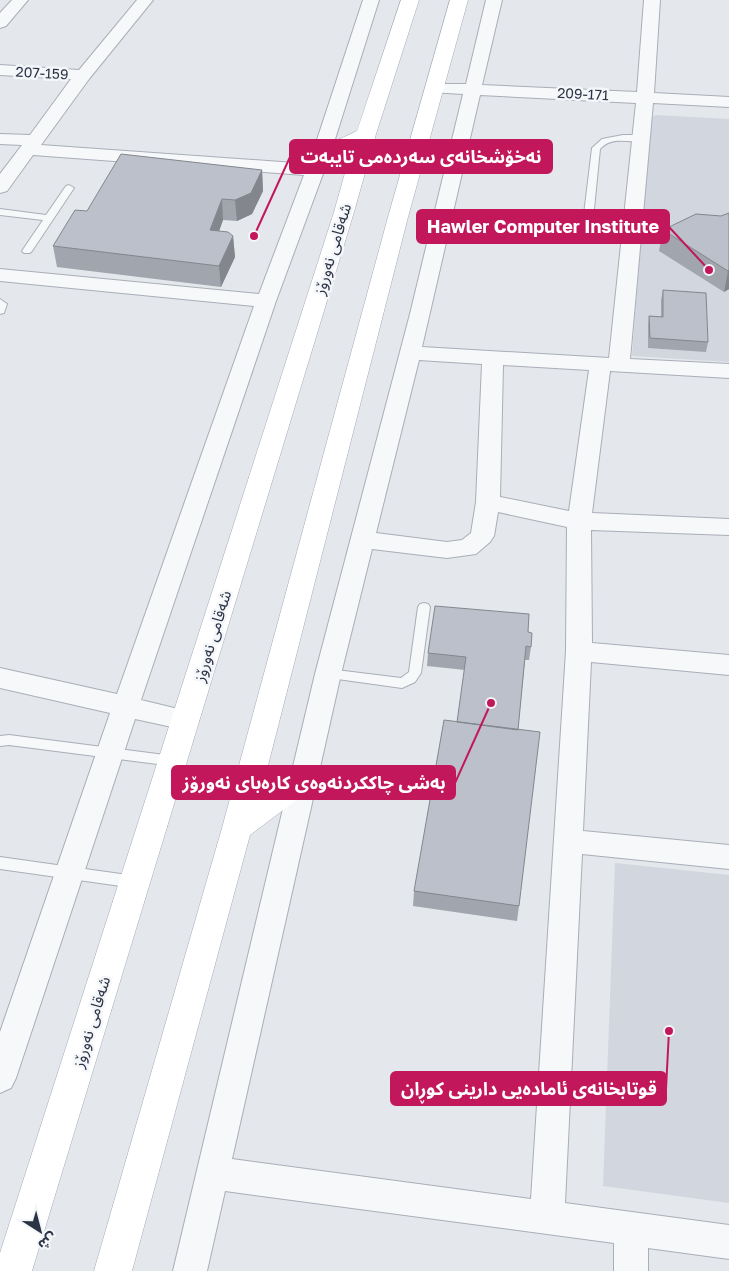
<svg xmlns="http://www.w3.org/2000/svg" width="729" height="1271" viewBox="0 0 729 1271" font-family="'Golos Text','Noto Sans Arabic',sans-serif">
	<rect width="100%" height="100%" fill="#e4e7ec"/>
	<path fill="#d2d6de" d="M656,115l73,4v243l-97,-6 18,-238z
		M615,863l114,12v328l-126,-17z"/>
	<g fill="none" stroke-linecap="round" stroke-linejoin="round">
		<g stroke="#a9aeb7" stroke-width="2">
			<path id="service" d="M623,135h18l4,3c-12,9 -30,-5 -45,11l-9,90 -5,3 -3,-1 -2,-2 11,-91 10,-9z
				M69,185l5,3 -42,63 -2,2h-6l-2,-2 21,-31 -43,-5v-6l46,6 20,-29z
				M0,299l7,5 -3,9 -4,1z
				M424,603l4,1 2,3 -9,66 -6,9 -13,6 -79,-11 -1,-3 1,-3 5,-2 73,9 8,-6 9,-65 2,-3z
				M9,735l164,21 5,1 2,4 -2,4 -5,1 -164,-21 -9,1v-10z
				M0,857l135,19 5,2 2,4 -2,4 -5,2 -135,-19z"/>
		</g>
		<g stroke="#a9aeb7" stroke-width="2">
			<path id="minor" d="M12,0h16l-22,26 -6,2v-15z
				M137,0h16l-64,79 -48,66 268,19 54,-164h16l-49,155 -54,146 -135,399 54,13 4,7 -4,7 -9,3 -51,-11 -119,359 -5,10 -11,5v-61l110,-319 -110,-25v-20l117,26 137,-388 -254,-25v-12l259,25 45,-119 -271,-20 -26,36 -7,2v-19l22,-29 -22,-1v-10l30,1 41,-56 -71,-4v-10l79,5z
				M486,0h16l-20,85 155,7 7,-92h16l-6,93 75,4v10l-76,-4 -23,256 99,5v14l-119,-7 -18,142 137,6v16l-138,-5 1,113 137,12v20l-138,-13 -8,169 146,14v24l-147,-15 -17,349 164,22v34l-81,-11v23h-34v-28l-389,-52 -18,80h-34l142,-597 95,-360 53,-220 -33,-2 -2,-4 2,-4h36zM480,95l156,8 -27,255 -187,-11zM419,360l63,4 -6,138 -5,31 -9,7 -15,2 -71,-9zM503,365l86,5 -20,141 -69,-14zM498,512l69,15 -1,124 -35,548 -299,-40 109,-485 31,-125 75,9 29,-4 14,-12 4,-6z"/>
		</g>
		<g stroke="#a3abb8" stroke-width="1">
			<path id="primary" d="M401,0h18l-43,134 -22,78 -322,1059h-32v-18l334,-1041 18,-64 -24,11 -7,2 -7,-2 -3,-4 3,-4 43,-20z
				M450,0h18l-60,217 -147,576 32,-23 11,-4 11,4 4,8 -4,8 -65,49 -118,436h-38l128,-443 166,-611z"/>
		</g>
		<use href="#service" fill="#f7f8fa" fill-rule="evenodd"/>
		<use href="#minor" fill="#f7f8fa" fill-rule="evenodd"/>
		<use href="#primary" fill="#fff" fill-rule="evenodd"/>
	</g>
	<path fill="#a1a5ae" d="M262,170l1,21 -11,23 -15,7 -14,-1 -4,11 14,5 2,21 -14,30 -164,-20 -4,-21 34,-35z
		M729,213v76l-5,3 -65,-41 4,-21 58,-14z
		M663,290l45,52 -2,10 -58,-4v-23l1,-9 12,1v-17z
		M528,632l3,15 -2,13h-4l-7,70 1,176 -2,15 -104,-15 1,-15 43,-169 8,-52 -38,-4 1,-13z"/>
	<path fill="#83868d" d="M262,170l1,21 -11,23 -15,7 -2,-21z
		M222,199l1,21 -11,31 -2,-21z
		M233,236l2,21 -14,30 -2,-21z
		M729,270v19l-5,3 4,-21z"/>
	<path fill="#bbc0ca" stroke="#83868d" d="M121,154l141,16 -11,23 -16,7 -13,-1 -12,31 18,2 5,4 -14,30 -166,-20 22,-36 12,1z
		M729,213v57l-1,1 -65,-41 33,-16 25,2z
		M663,290l43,3 2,49 -58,-4 -1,-22 14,1z
		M435,606l94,8 -1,18 4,1 -1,14 -5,-1 -8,84 -61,-8 9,-65 -38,-4z
		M444,720l96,12 -21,174 -105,-15z"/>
	<g text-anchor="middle" stroke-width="5" stroke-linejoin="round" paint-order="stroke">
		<g font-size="14" fill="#2b3445" stroke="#f4f6f9">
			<text transform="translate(42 73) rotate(3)" y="5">207-159</text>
			<text transform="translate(583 94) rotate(3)" y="5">209-171</text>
		</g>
		<g font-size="16" fill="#2b3445" stroke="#f4f6f9">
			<text transform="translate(332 249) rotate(-73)" y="6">شەقامی نەورۆز</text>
			<text transform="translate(212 636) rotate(-73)" y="6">شەقامی نەورۆز</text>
			<text transform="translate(91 1022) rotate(-73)" y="6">شەقامی نەورۆز</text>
		</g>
	</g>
	<path fill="none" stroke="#c2185b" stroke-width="2" d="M254 236L290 157M709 270L669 227M491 703L455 783M669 1031L666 1089"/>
	<g fill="#c2185b" stroke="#f4f6f9" stroke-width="2">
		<circle cx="254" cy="236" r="5"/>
		<circle cx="709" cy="270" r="5"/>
		<circle cx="491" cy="703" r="5"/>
		<circle cx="669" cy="1031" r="5"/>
	</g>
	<g fill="#c2185b" stroke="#c2185b" stroke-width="2">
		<rect x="290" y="140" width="262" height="33" rx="5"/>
		<rect x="417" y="210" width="252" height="33" rx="5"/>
		<rect x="172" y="766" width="283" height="33" rx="5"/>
		<rect x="391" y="1072" width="275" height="33" rx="5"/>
	</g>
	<g font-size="18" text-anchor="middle" font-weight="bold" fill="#fff">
		<text x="421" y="163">نەخۆشخانەی سەردەمی تایبەت</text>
		<text x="543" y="233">Hawler Computer Institute</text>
		<text x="314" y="789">به‌شی چاككردنه‌وه‌ی كاره‌بای نه‌ورۆز</text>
		<text x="529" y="1095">قوتابخانەی ئامادەیی دارینی کوڕان</text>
	</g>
	<g transform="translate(40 1231) rotate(144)" stroke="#f4f6f9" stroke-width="4" paint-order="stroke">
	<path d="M0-4L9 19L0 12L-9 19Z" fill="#2b3445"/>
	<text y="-8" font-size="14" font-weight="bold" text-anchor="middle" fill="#2b3445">ش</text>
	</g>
</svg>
